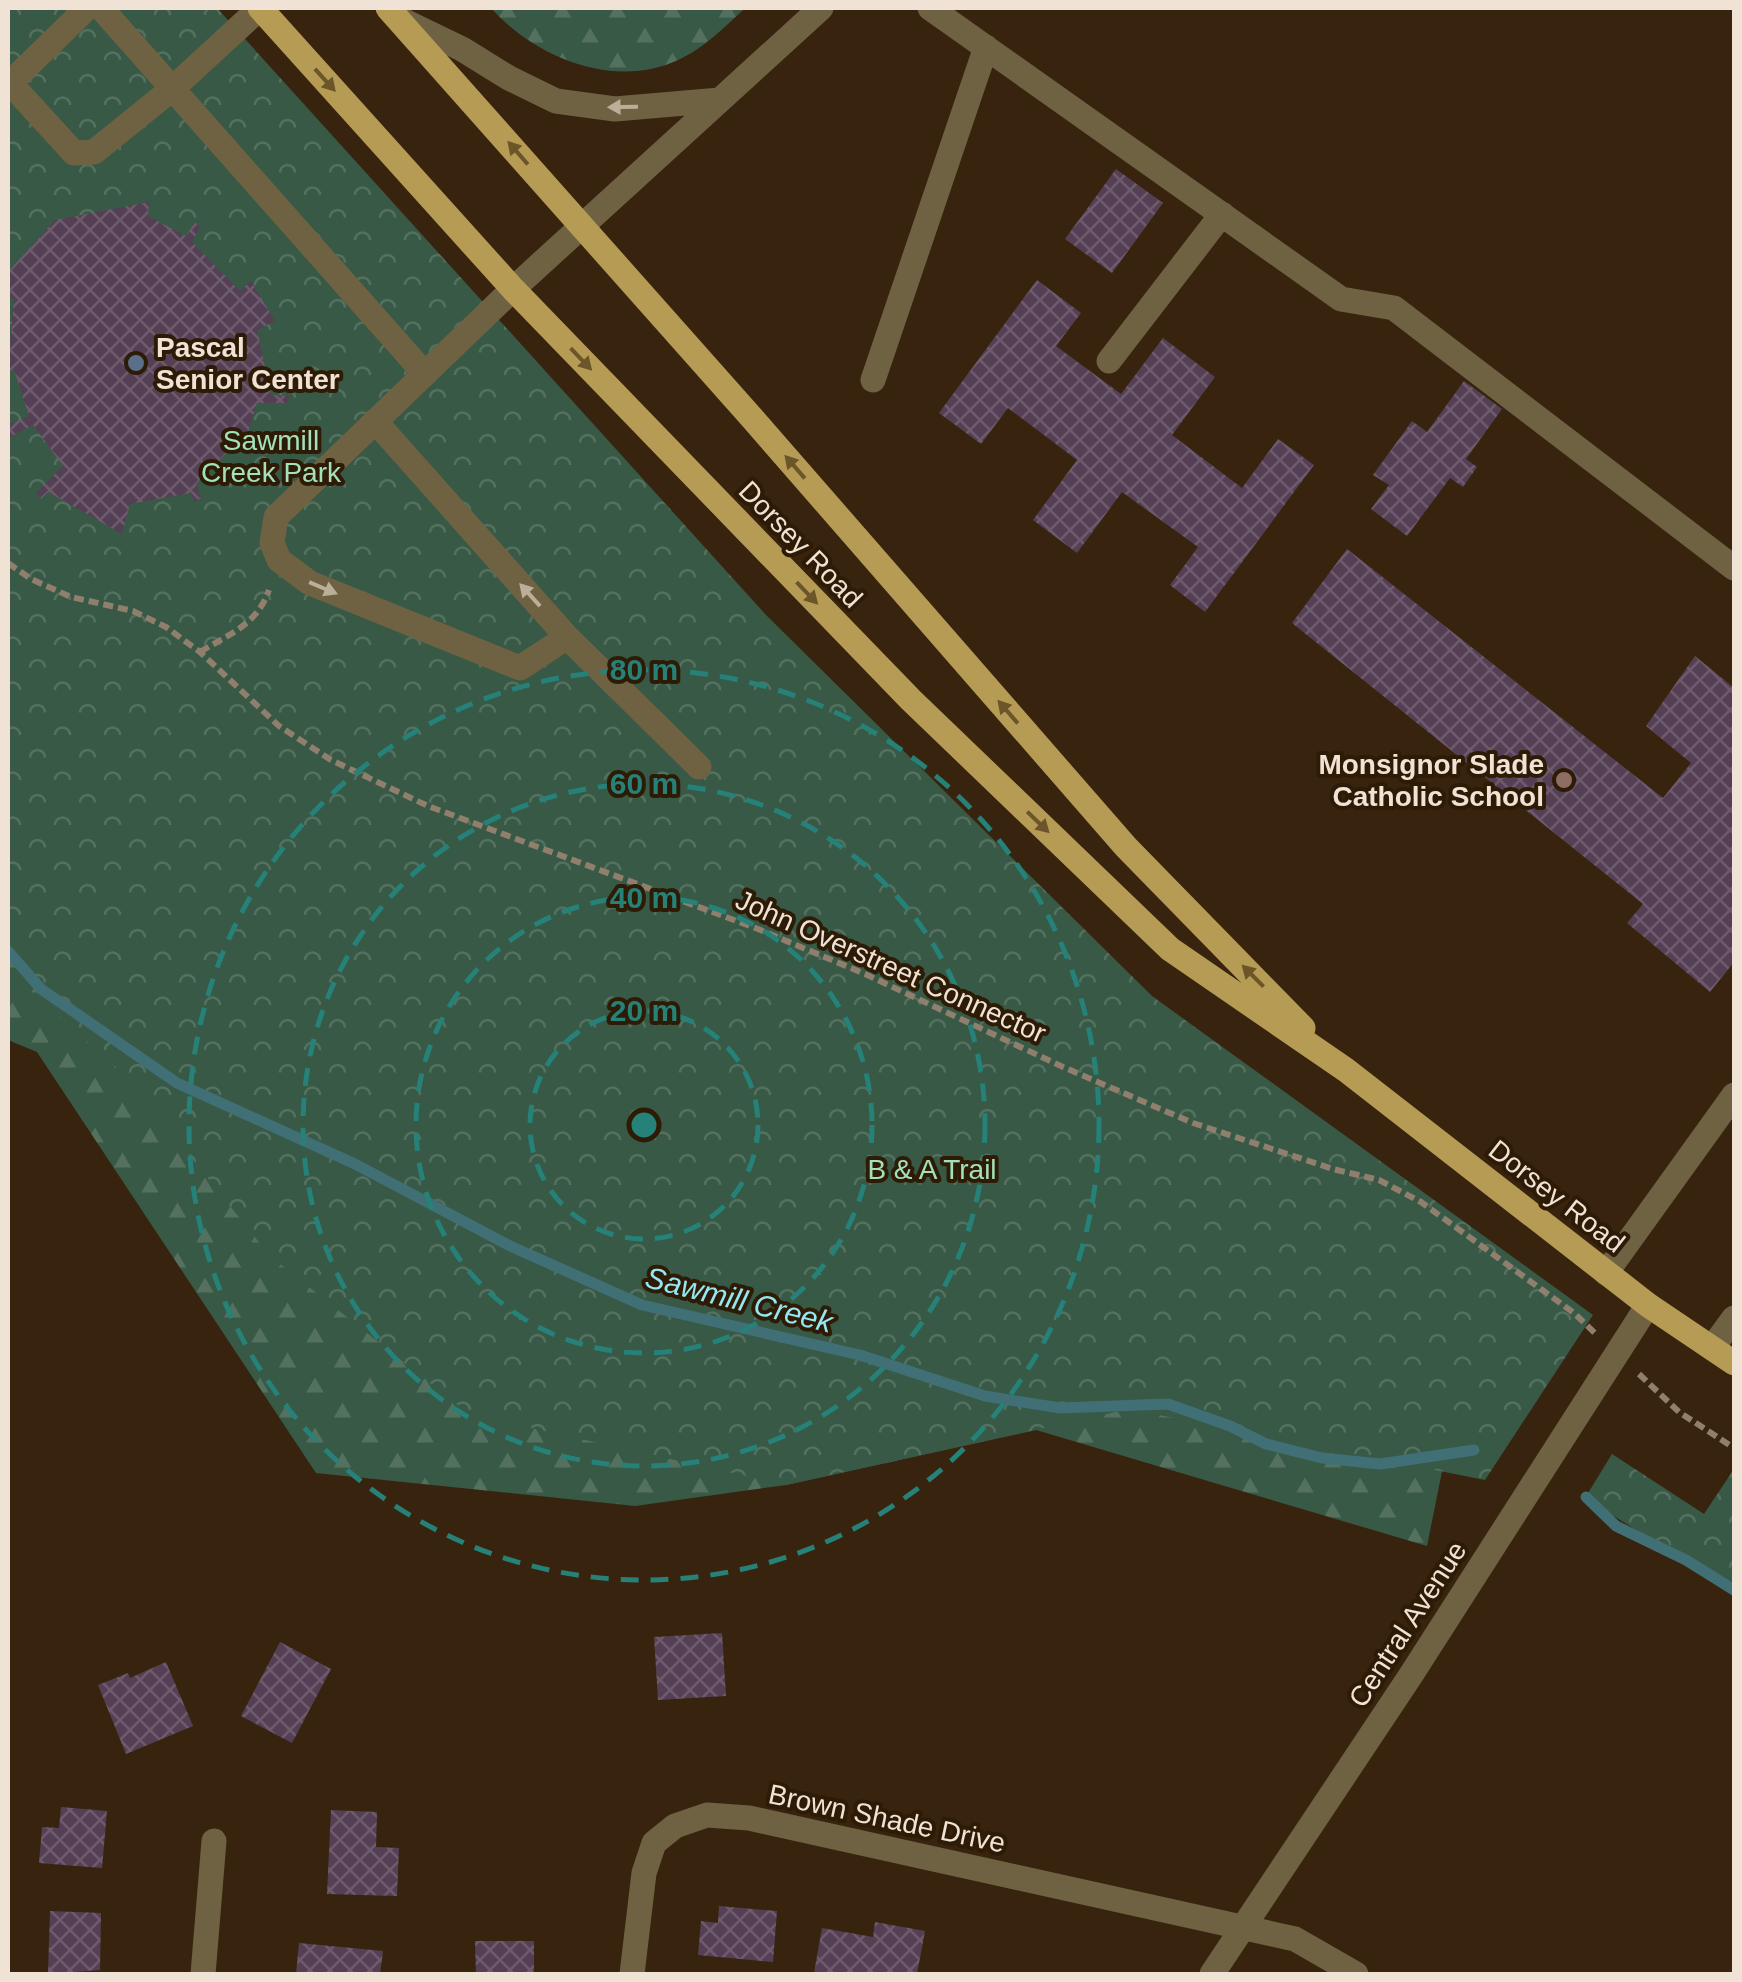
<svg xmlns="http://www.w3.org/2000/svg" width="1742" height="1982" viewBox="0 0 1742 1982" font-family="Arial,sans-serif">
	<defs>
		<pattern id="forest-firs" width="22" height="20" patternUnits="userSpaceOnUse" patternTransform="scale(2.5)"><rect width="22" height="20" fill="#375946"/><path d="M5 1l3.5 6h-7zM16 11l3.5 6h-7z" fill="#547160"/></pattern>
		<pattern id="park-crowns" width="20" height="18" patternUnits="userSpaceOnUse" patternTransform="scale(2.5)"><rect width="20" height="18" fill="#375946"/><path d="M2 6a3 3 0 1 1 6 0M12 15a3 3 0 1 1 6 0" fill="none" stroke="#547160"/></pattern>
		<pattern id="building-cross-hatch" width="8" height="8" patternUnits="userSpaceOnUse" patternTransform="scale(2.5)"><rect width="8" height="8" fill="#553f55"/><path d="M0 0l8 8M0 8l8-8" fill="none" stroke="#6e5a6d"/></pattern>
	</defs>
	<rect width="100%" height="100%" fill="#38240e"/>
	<path fill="url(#forest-firs)" d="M491,8h254c-19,18 -42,41 -67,52 -64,30 -143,-3 -187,-52z
		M8,754l1452,628 -33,164 -391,-116 -250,55 -151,21 -319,-33 -279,-421 -29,-12z"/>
	<path fill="url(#park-crowns)" d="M8,8h209l549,607 386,381 441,319 -108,165 -356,-71 -343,76 -317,-71 -199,-158 -144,-180 -82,-73 -36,-88z
		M1612,1454l92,60 30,-45v122l-149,-93z"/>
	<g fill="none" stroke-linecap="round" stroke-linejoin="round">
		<path stroke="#416f76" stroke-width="11" d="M8,951l33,38 136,94 178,81 153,81 134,60 218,50 125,41 75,12 108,-4 62,22 36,18 56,14 58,6 94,-14
			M1586,1497l30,29 70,34 48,30"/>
	</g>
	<path fill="url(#building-cross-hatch)" d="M1116,169l47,34 -51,70 -47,-34z
		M149,202l-1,14 38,20 9,-14 5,5 -8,15 48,49 11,-10 24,40 -18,9 14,65 18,1 -1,7h-31l-10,32 21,11 -2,9 -29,-13 -41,42 5,14 -7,4 -3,-9 -61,11 -8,30 -74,-42 -7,7 -5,-6 27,-27 -30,-41 -23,12 -2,-12 21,-9 -15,-46 -6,1 6,-72 -6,-3v-24l47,-52z
		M1037,280l44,33 -25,33 65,48 42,-56 52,39 -43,58 70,53 36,-49 36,26 -109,147 -35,-27 28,-38 -76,-55 -45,61 -44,-33 44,-60 -69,-52 -27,36 -42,-31z
		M1464,381l38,28 -36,50 11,8 -14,20 -13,-9 -43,58 -36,-27 18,-24 -16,-10 39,-54 15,11z
		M1347,549l316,249 28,-35 -45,-37 49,-70 39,32v274l-24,30 -83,-69 16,-19 -351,-281z
		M722,1633l4,63 -68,4 -4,-63z
		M280,1642l51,27 -39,74 -51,-27z
		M166,1662l27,64 -67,28 -28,-69 30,-12 2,5z
		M61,1807l46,4 -5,57 -63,-5 3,-36 17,1z
		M331,1810l46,2 -1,35 23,1 -2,48 -70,-2z
		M719,1906l58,5 -4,51 -75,-7 3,-34 17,2z
		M50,1911l51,2 -1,57 -52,4z
		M875,1922l50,9 -8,43 -103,-1 8,-45 51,9z
		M475,1941h59v33h-58z
		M299,1943l84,8 -3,23h-84z"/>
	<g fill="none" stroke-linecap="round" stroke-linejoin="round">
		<path stroke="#907f6d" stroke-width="6" stroke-dasharray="10 5" stroke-linecap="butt" d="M8,563l23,16 40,18 62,14 33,16 34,25 79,74 52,34 97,46 330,123 107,45 198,93 130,56 140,46 46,11 42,22 153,111 23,22
			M200,652c29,-18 57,-27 69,-62
			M1639,1374l40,38 55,36"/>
		<path stroke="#6f6242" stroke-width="25" d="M87,8l-77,75 64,70 20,-1 78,-63 88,-81
			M101,8l324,366
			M930,8l411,291 53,9 340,260
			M400,19l62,30 47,29 47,23 59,8 105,-9
			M1109,361l113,-147
			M873,380l113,-333
			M375,421l192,216 -47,31 -210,-85 -31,-23 -7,-17 4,-26 237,-228 308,-281
			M567,637l132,130
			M1606,1273l128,-178
			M1712,1348l22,-30
			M203,1974l11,-133
			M632,1974l12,-101 10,-30 21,-17 32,-11 42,3 546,121 61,35
			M1212,1974l199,-299 237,-370"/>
		<path stroke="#b69b55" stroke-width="25" d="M260,8l253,281 398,411 259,249 176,121 302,235 86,58
			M388,8l364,410 374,429 177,181"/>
	</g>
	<defs><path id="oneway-solid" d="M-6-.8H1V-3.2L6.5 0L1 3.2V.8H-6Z" transform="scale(2.5)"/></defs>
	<g fill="#6b5529">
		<use href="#oneway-solid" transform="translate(325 80) rotate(48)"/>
		<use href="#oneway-solid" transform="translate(518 153) rotate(-131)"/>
		<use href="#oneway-solid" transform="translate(581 359) rotate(46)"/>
		<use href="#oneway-solid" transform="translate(795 467) rotate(-131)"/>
		<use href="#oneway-solid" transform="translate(807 593) rotate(46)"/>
		<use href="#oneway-solid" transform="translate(1008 712) rotate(-131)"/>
		<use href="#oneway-solid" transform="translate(1038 822) rotate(44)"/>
		<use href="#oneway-solid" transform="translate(1253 976) rotate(-135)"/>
	</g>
	<g fill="#bcaf9a">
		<use href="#oneway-solid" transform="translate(623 107) rotate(179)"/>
		<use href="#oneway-solid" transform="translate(323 588) rotate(23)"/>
		<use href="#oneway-solid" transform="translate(530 595) rotate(-132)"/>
	</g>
	<g fill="none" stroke="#268178" stroke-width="5" stroke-dasharray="18 12">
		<circle cx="644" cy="1125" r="114"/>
		<circle cx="644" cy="1125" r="228"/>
		<circle cx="644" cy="1125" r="341"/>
		<circle cx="644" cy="1125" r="455"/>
	</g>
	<circle fill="#5c6f8a" stroke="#2e1b05" stroke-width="4" cx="136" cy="363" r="10"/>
	<circle fill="#8d6e63" stroke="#2e1b05" stroke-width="4" cx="1564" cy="780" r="10"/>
	<g text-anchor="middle" stroke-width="8" stroke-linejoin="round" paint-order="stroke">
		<g font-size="28" font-weight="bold" fill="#f0e2d5" stroke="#2e1b05" text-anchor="start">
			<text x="156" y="357">Pascal<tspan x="156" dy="32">Senior Center</tspan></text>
			<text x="1544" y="774" text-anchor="end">Monsignor Slade<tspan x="1544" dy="32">Catholic School</tspan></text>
		</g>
		<g font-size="28" fill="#a3e1bc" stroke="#2e1b05">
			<text x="271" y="450">Sawmill<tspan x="271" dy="32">Creek Park</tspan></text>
			<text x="932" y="1179">B &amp; A Trail</text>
		</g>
		<g font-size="28" fill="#f0e2d5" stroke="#2e1b05">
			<text transform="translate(801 544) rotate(46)" y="10">Dorsey Road</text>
			<text transform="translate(891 966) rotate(24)" y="10">John Overstreet Connector</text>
			<text transform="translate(1557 1196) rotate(38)" y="10">Dorsey Road</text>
			<text transform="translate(1407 1624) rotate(-57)" y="10">Central Avenue</text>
			<text transform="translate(887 1818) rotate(12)" y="10">Brown Shade Drive</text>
		</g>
		<g font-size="30" font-style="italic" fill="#94e7f3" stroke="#2e1b05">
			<text transform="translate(739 1300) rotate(14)" y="10">Sawmill Creek</text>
		</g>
	</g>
	<circle cx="644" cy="1125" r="15" fill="#268178" stroke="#2e1b05" stroke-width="5"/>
	<g font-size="30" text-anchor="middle" font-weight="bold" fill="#268178" stroke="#2e1b05" stroke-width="8" stroke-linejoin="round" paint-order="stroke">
		<text x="644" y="680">80 m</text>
		<text x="644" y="794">60 m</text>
		<text x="644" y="908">40 m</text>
		<text x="644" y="1021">20 m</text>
	</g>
	<rect width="1742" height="1982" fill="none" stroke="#f0e2d5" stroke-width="20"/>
</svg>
